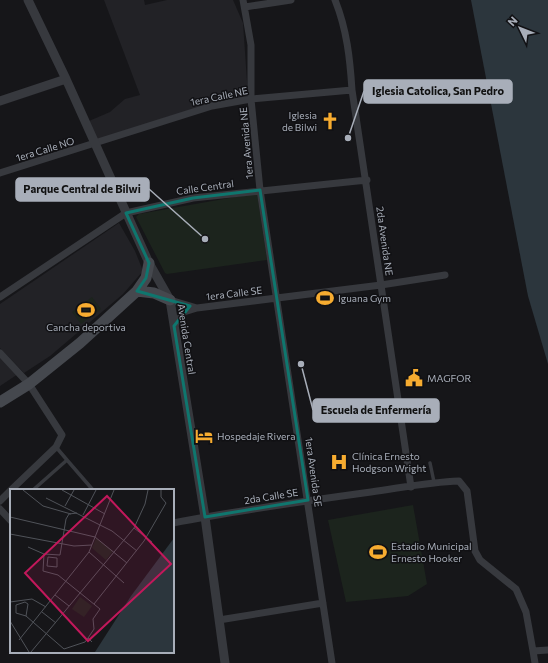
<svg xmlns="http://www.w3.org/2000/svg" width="548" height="663" viewBox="0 0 548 663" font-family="Commissioner,sans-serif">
	<rect width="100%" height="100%" fill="#161619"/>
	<path fill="#222226" d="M104,0h40l1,5 22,-5h66l10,23 5,73 -81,21 -70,26 -8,-22 21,-9 15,-13 15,-4z
		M119,223l16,28 8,20 -20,23 -73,62 -26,17 -24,-25v-44z
		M0,356l18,18 -18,12z"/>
	<path fill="#1c241d" d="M257,193l10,67 -100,14 -2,-1 -29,-56 3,-3z
		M92,297l9,12 -20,15 -9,-12z
		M413,505l14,79 -19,12 -62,6 -18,-82z"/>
	<path fill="#2c363d" d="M471,0h77v364l-20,-68z"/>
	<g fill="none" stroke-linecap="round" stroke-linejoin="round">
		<path stroke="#37393e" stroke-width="3.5" d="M56,447l11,13
			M430,463l4,19
			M33,490l34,-30 26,30"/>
		<path stroke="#37393e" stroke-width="7" d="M243,0l8,45v54l9,91 72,473
			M335,0c12,30 15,59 17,90l59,397
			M245,7l46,-7
			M0,173l212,-67 39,-7 101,-9
			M0,297l126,-84 67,-15 174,-18
			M170,300l27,8 184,-23 64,-10
			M174,326l10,-14 13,-4
			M0,353l29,31 33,51 -6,12 -45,43
			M0,501l11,-11
			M0,509l11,12
			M173,523c66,-13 132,-22 198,-31 29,-4 58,-10 88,-11l8,10 8,60 5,9 36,29 10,23 7,39 15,-1
			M219,620l104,-17
			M533,651l2,12"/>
		<path stroke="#37393e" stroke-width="9" d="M28,0l38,79 83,184 21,37 35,217 20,146
			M0,101l66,-22"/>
		<path stroke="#45484e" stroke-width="11" d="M137,291l17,2 16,7
			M0,402l29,-18 51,-41 57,-52 9,-13 3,-15"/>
	</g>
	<path fill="none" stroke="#0f766e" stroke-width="3" stroke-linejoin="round" d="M260,190l48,310 -103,17 -31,-191 16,-20 -53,-15 9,-13 3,-15 -23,-50 67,-15z"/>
	<defs>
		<g id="church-bare" transform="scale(1.38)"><path d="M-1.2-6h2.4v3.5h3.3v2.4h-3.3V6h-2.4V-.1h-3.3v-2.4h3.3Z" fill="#f7ac30" stroke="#111114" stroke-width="2.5" paint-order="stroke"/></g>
		<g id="stadium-bare" transform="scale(1.38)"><path d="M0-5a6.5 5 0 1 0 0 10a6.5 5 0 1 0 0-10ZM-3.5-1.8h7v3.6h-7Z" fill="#f7ac30" stroke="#111114" stroke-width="2.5" paint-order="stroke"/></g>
		<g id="civic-bare" transform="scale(1.38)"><path d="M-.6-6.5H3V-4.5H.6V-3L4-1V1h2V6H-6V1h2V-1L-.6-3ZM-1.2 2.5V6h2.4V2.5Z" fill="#f7ac30" stroke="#111114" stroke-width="2.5" paint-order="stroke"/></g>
		<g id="hotel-bare" transform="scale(1.38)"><path d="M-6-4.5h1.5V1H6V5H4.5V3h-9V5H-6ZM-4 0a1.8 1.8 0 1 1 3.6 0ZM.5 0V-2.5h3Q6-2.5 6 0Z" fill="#f7ac30" stroke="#111114" stroke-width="2.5" paint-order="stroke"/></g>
		<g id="hospital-bare" transform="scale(1.38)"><path d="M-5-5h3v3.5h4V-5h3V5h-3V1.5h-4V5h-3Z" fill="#f7ac30" stroke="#111114" stroke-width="2.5" paint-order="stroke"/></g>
	</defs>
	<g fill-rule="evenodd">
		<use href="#church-bare" x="330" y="121"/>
		<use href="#stadium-bare" x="325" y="298"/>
		<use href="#stadium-bare" x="86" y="310"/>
		<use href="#civic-bare" x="414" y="378"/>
		<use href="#hotel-bare" x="204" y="436"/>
		<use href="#hospital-bare" x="339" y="462"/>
		<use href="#stadium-bare" x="378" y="552"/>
	</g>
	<g text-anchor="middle" stroke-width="3" stroke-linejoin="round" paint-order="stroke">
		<g font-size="10" fill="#a8aeb9" stroke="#111114">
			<text transform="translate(219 96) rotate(-12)" y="4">1era Calle NE</text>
			<text transform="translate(246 143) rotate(-95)" y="4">1era Avenida NE</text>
			<text transform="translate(45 149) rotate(-17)" y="4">1era Calle NO</text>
			<text transform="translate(205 187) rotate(-8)" y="4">Calle Central</text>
			<text transform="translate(385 241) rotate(82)" y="4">2da Avenida NE</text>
			<text transform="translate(234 293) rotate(-7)" y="4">1era Calle SE</text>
			<text transform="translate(187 339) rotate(81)" y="4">Avenida Central</text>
			<text transform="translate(314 472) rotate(82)" y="4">1era Avenida SE</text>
			<text transform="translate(271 496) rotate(-9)" y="4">2da Calle SE</text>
		</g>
		<g font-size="10" fill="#a8aeb9" stroke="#111114" text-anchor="start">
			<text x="317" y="119" text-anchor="end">Iglesia<tspan x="317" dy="12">de Bilwi</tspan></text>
			<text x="338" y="302">Iguana Gym</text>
			<text x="86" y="331" text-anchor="middle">Cancha deportiva</text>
			<text x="427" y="382">MAGFOR</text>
			<text x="217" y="440">Hospedaje Rivera</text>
			<text x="352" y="460">Clínica Ernesto<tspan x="352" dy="12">Hodgson Wright</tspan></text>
			<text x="391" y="550">Estadio Municipal<tspan x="391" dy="12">Ernesto Hooker</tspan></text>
		</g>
	</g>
	<g transform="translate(10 489)">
		<rect width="164" height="164" fill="#161619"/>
		<path d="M86,49l17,13 -7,9 -14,-12zM70,108l12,9 -8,11 -12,-8z" fill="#1c241d"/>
		<path d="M164,49v114h-79l36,-56z" fill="#2c363d"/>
		<path fill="none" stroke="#505359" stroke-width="1" d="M13,1l20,16 28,8M52,1l43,24M36,9l66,33 25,20M55,17l9,-16M73,26l13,-25M0,28l85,20 32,26M124,39l18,14M0,45l64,12 18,-1M18,58l16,7 16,1 6,-36 3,-5 8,-1M79,63l35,31M34,65l-1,17 15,4 42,34 -7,10 1,10 -6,9 4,4M38,68l9,1v9l-10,-1zM45,106l14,11M0,113l22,-3 14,8M84,115l50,-63 22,-38 -5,-6v-7M32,123l14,11M16,127l2,-12 -3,-2 -9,3v8l10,3 38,33 21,-7 3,-4M0,132l19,31M9,151l70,-88 25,-62M21,163l103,-124 11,-24 3,-14"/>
		<path fill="#c2185b" fill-opacity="0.15" stroke="#c2185b" stroke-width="2" d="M97,7l64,68 -83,77 -63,-68z"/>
		<rect width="164" height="164" fill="none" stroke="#a8aeb9" stroke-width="2"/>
	</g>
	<path fill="none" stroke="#a8aeb9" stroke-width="1.5" d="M348 138L364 91M205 239L149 189M301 364L313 410"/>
	<g fill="#a8aeb9" stroke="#111114" stroke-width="1.5">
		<circle cx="348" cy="138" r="4"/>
		<circle cx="205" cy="239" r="4"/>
		<circle cx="301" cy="364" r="4"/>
	</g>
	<g fill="#a8aeb9" stroke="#a8aeb9" stroke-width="1.5">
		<rect x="364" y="80" width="148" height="23" rx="4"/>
		<rect x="16" y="178" width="133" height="23" rx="4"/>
		<rect x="313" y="399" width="126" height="23" rx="4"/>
	</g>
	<g font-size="11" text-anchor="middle" font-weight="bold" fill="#111">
		<text x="438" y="95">Iglesia Catolica, San Pedro</text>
		<text x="82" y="193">Parque Central de Bilwi</text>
		<text x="376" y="414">Escuela de Enfermería</text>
	</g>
	<g transform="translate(520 28) rotate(313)" stroke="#111114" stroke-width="3" paint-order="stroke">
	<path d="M0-3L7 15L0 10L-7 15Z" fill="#a8aeb9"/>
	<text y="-6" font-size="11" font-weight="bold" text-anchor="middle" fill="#a8aeb9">N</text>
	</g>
</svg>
